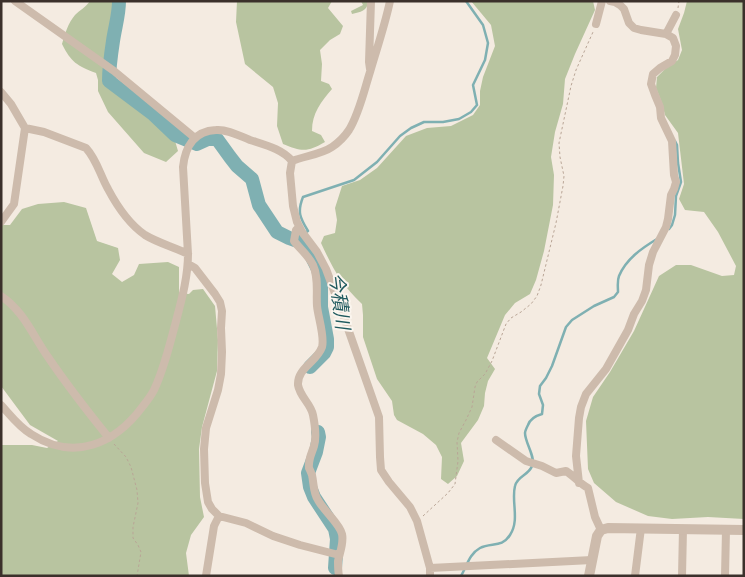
<svg xmlns="http://www.w3.org/2000/svg" width="745" height="577" viewBox="0 0 745 577" font-family="Roboto,'Noto Sans JP',sans-serif">
	<rect width="100%" height="100%" fill="#f4ebe1"/>
	<path fill="#b8c4a0" d="M90,1h34l-5,3 -8,24 -2,28 -3,25 67,53 5,17 -12,11 -22,-9 -36,-41 -10,-21v-11l-2,-7c-19,-7 -25,-11 -34,-29 3,-10 6,-21 13,-29 5,-5 11,-8 15,-14z
		M237,1h95l-4,7 15,18 -3,8 -10,6 -10,10 2,14 -1,17 8,3 3,5c-11,13 -20,24 -20,42l9,4 4,7c-17,10 -23,10 -42,2l-6,-18 1,-23 -5,-16 -28,-23 -9,-42z
		M361,1h7c0,10 -8,11 -16,13l-1,-3 12,-6z
		M471,1h122l2,9 -20,44 -10,25 -2,25 -8,28 -4,25 3,18 -1,30 -9,46 -8,29 -6,14 -15,9 -10,12 -18,43 8,11 -7,12 -3,12 -1,13 -6,14 -17,23 3,18 -7,15 -9,8 -7,-5 1,-22 -6,-12 -13,-11 -26,-14 -3,-5 -2,-14 -15,-22 -14,-42v-22l-1,-11c-21,-20 -29,-35 -41,-61l3,-7 11,-3 2,-13 -2,-12 7,-22 18,-6 17,-12 29,-32 21,-8 24,-2 22,-11 7,-10v-14l3,-14 12,-31 -4,-21z
		M687,1h57v518l-36,-2 -36,2 -24,-3 -32,-14 -22,-19 -6,-14 -2,-48 7,-24 17,-25 24,-41 25,-55 17,-11h15l31,11 12,-1 2,-9 -18,-34 -14,-20 -19,-2 -6,-11 5,-15 -6,-51 -13,-18 -3,-12 -6,-15 1,-11 9,-9 12,-8 4,-10 -4,-21 6,-16z
		M64,202l22,6 11,33 21,7 2,12 -8,14 10,8 12,-7 5,-11 29,-2 11,5v26l10,1 4,-4 10,-1 12,17 3,34 -1,31 -15,56 -3,22 1,48 4,20 -13,18 -5,18 3,23h-188v-131h31l15,3 11,-7 -28,-16 -29,-39v-161h9l12,-16 16,-5z"/>
	<g fill="none" stroke-linecap="round" stroke-linejoin="round">
		<path stroke="#7fb0b2" stroke-width="2.5" d="M669,229l3,-4 3,-10 1,-19 5,-14 -3,-19 -1,-18 -2,-4
			M300,242l-1,-5 9,-6c-8,-13 -11,-19 -5,-34l51,-17 23,-18 23,-26 11,-8 13,-6h19l16,-3 12,-7 6,-7 -4,-20 12,-25 3,-17 -5,-18 -17,-24
			M461,576c6,-10 8,-22 19,-28 11,-6 22,0 30,-13 10,-15 1,-34 5,-49 2,-10 14,-11 17,-20 4,-9 -7,-23 -7,-33 0,-2 2,-6 3,-8 2,-6 7,-9 14,-11l1,-9 -4,-11 1,-8 6,-8 6,-12 14,-39 6,-7 22,-14 20,-9 4,-5c0,-5 -1,-11 1,-16 7,-17 23,-28 38,-37"/>
		<path stroke="#7fb0b2" stroke-width="14" d="M119,1c0,14 -4,26 -6,40 -2,13 -4,27 -4,40l44,33 22,21 22,9 11,-5h9l13,18 7,9 15,13 7,26 18,27 12,6 11,4 9,9 9,18 3,12v26l6,32v8l-3,6 -14,14
			M318,432l1,5 -3,15 -8,21 2,14 4,10 21,32 2,10 -2,29"/>
		<path stroke="#b9a596" stroke-width="1" stroke-dasharray="2.5 2.5" stroke-linecap="butt" d="M678,8l1,-7
			M114,444l12,13 5,10 6,23 1,13 -5,24v11l5,7 3,7 -4,24
			M423,516l25,-23 7,-9 3,-23 -1,-19 2,-9 7,-13 6,-13 3,-20 2,-5 8,-8 7,-13 14,-37 5,-6 10,-6 10,-8 6,-8 4,-11 15,-62 7,-37 1,-10 -4,-19 -1,-14 12,-57 5,-16 17,-38"/>
		<path stroke="#cdbbac" stroke-width="8" d="M15,1l99,70 81,67
			M596,24l6,-23
			M666,34l10,-19
			M370,69l-1,-7 2,-61
			M1,92l10,12 14,24 -11,76 -13,18
			M25,128l19,4 42,16c11,12 14,27 22,41 9,17 21,35 37,46 13,8 29,12 43,19
			M292,161l-2,12 3,33 4,16 5,10 15,20 9,17 20,54 33,94 1,40 1,13 8,12 21,25 7,14 13,47v8
			M292,161c13,-5 30,-7 40,-14 6,-4 13,-11 17,-17 10,-16 15,-39 21,-58 7,-24 15,-47 20,-71
			M299,227l-3,3 -2,11c6,8 14,14 19,24 6,13 3,27 4,41 1,11 8,31 5,41 -5,15 -25,21 -24,38 2,12 13,19 15,30 2,10 4,21 1,31 -2,7 -6,13 -5,22 1,2 2,4 3,7 2,9 1,17 6,25 6,11 22,24 24,34 2,9 -2,18 -4,27 0,5 0,10 1,15
			M188,264l7,4 20,26 5,8 2,9 -1,17 1,24 -1,22 -3,16 -12,38 -2,21 1,34 3,19 4,7 7,7 27,7 27,13 27,9 39,10
			M1,296c23,15 32,40 47,61 19,28 40,55 61,81
			M1,405c10,11 18,22 30,29 43,28 84,10 112,-28 4,-5 8,-10 11,-16 10,-21 15,-43 21,-65 6,-23 13,-47 13,-71l-5,-87c2,-20 11,-36 33,-37 11,-1 24,6 34,10 15,5 32,9 42,21
			M496,440l30,21 16,5 14,7 10,-2c8,5 13,12 22,17l7,29 6,13
			M579,483l-3,-27 3,-38 2,-11 5,-13 20,-25 22,-39 6,-16 8,-13 4,-11 3,-25 4,-13 13,-25 2,-8 3,-24 3,-6 2,-7 -2,-7 -2,-34 -11,-23 -1,-11 -5,-12 -4,-11 2,-10 7,-6 12,-7 3,-6 1,-9 -3,-8 -7,-4 -25,-4 -7,-2 -5,-5 -5,-14 -4,-4 -5,-3 -5,-1
			M430,568l162,-8
			M206,576l8,-50 5,-10
			M635,576l6,-48
			M682,576l1,-47
			M725,576l1,-46"/>
		<path stroke="#cdbbac" stroke-width="10" d="M589,576l8,-40 4,-6 7,-2 136,2"/>
	</g>
	<g text-anchor="middle" stroke-width="4" stroke-linejoin="round" paint-order="stroke">
		<g font-size="19" font-style="italic" fill="#1f5a5e" stroke="#fbf5ee">
			<text transform="translate(340 301) rotate(83)" y="7">今積川</text>
		</g>
	</g>
	<rect width="745" height="577" fill="none" stroke="#3b302b" stroke-width="5"/>
</svg>
